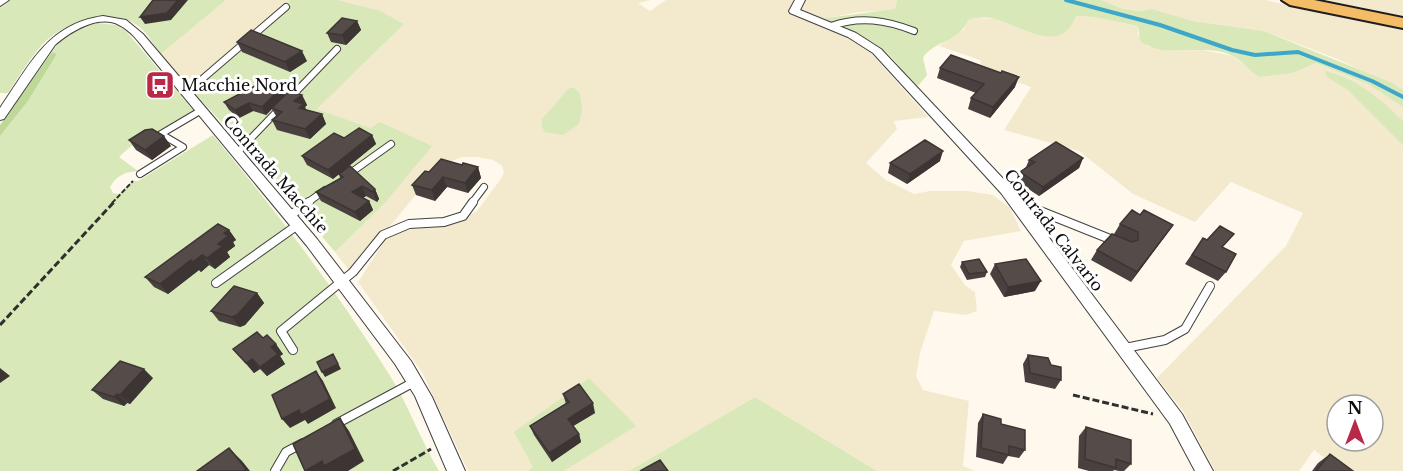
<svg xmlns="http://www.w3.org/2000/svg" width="1403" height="471" viewBox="0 0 1403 471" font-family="'Libre Baskerville',serif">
	<rect width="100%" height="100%" fill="#fff8ed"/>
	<path fill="#f3eace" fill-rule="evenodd" d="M226,0h64l-102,86 -27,-32z
		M338,0h313l-13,3 12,8 16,-11h231l-2,9 -9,2 -26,1 -34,6 -5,9 26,10 23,15 58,65 -34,4 3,8 -31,34 20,17 28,14 16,-3h37l26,4 17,13 11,23 -57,10 -13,24 14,20 10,7 2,19 -11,4 -32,-4 -14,42 -4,23 7,14 46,11 -6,65 12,5h-98l-122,-74 -126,74h-65l71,-45 -107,45h-60l-46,-99 -64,-90 29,-45 12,-8 58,-8 20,-10 23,-31 4,-7 -2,-7 -9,-6 -16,-3h-15l-13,5 -20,17 -78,94 -16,-21 49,-48 -13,-76 -54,-19 87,-85 -23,-13z
		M1101,0h165l17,4 1,-4h119v90l-68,-32 -71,-27 -71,-10 -41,-12 -14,2 -15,-2z
		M1076,16l18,1 44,9v9l9,11 27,5 29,-1 30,6 26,21 34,-4 23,-10 52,21 35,23v364h-62l-27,-21 -15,21h-84l-32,-60 -26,-33 129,-132 17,-33 -72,-31 -36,40 -62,-28 -54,-43 -75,-21 27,-43 -48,-17 -3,-10 -41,-14 25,-17 3,-9 9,-2 21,1 39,14 35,-8zM1337,405h36v36h-36z"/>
	<path fill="#d8e8b8" d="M0,0h226l-65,54c-6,-7 -11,-16 -17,-23 -28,-28 -81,-10 -104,16 -12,14 -22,31 -32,46h-8z
		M290,0h48l43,11 23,13 -87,85 54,19 9,-6 52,24 -48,58 -49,48 -62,-74 -85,-92z
		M897,0h204l22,9 15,2 14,-2 41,12 71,10 126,51 13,8v17l-35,-23 -52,-21 -23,10 -34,4c-9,-6 -17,-16 -26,-21 -29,-15 -66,5 -93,-15l-2,-15 -44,-9 -18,-1c-2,5 -5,11 -10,15 -16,16 -53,-8 -71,-12 -9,-2 -18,-2 -27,1 -9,23 -36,21 -45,38l4,17 -9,11c-11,-8 -17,-19 -26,-28 -17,-19 -45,-28 -68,-37l2,-3 69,-9z
		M97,23l19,2 9,5 69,81 -64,36 -11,10 19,14c-13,1 -21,4 -28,16l3,6 6,1 13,-13h6l75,-46c63,76 123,155 176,239 19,30 31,65 50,97h-439v-335l28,-35 29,-47 -5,-2c11,-17 25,-24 45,-29z
		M1325,71c33,8 54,27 78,50v24l-55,-55 -21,-13z
		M569,88h5l6,5 2,18 -3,13 -16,11 -18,-3 -3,-5v-8z
		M589,378l47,48 -72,45h-36l5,-4 -19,-35z
		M755,397l122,74h-248z"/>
	<path fill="#bed897" d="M52,52l5,2 -29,47 -28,35v-11z"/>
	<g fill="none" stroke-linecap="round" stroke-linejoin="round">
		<path stroke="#3ca7c9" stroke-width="4" d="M1066,0l94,25 72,25 23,5 43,-3 74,29 31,16"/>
		<g stroke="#404040" stroke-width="8">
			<path id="service-far1" d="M831,26c29,-10 55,-6 83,5
				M186,93l100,-86
				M289,99l48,-50
				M237,153l44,-46
				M140,174l43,-27 -22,-13 39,-23
				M349,174l42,-30
				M307,203l18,-13
				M472,203l12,-16"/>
		</g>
		<g stroke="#404040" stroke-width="10">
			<path id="service" d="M1022,212l18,-1 75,30
				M291,215l18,-13
				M216,283l83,-59
				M1125,348l40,-8 20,-11 25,-43
				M293,350l-12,-19 72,-59 30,-37 26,-11 35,-2 19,-6 10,-14
				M336,424l80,-43
				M275,471l11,-19 17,-9"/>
		</g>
		<g stroke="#404040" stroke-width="2">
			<path id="minor" d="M0,0h9l-9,6z
				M795,0h10l-5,10 56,23 25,16 130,138 171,227 31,57h-18l-25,-47 -169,-231 -128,-140 -25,-16 -58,-24 -1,-2z
				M103,16l23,4 17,14 174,205 94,122 21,36 33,74h-18l-32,-75 -20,-32 -88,-118 -161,-195c-7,-9 -16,-21 -27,-26 -21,-11 -49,7 -64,20l-51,74 -4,1v-12c30,-43 47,-84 103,-92z"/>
		</g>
		<g stroke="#1e1e1e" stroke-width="4">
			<path id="primary" d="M1282,0h32l89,18v10l-113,-23z"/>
		</g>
		<path stroke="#2f2f2f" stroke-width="2" stroke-dasharray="5 2" stroke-linecap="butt" d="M112,203l21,-22"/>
		<path stroke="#2f2f2f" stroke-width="3" stroke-dasharray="7 3" stroke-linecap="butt" d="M0,325l114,-123
			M1073,395l80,19
			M393,471l38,-22"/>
		<use href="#service-far1" stroke="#fff" stroke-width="6"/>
		<use href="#service" stroke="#fff" stroke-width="8"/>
		<use href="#minor" fill="#fff" fill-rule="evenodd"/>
		<use href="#primary" fill="#f5bc67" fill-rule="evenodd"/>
	</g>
	<path fill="#49413f" d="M357,21l4,9 -15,15 -15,-3 -4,-9z
		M237,42l70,19 -17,11 -48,-20z
		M940,68l75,19 -25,31 -22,-9 3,-11 5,-5 -39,-15z
		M285,95h17l5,10 -2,2 1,3 16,4 4,10 -16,15 -33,-9 -5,-10 4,-4 -4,-7 -6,6 -13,-4 -14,7 -10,-8 -5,-8z
		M372,135l4,9 -43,35 -26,-14 -5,-9 42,-18z
		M129,140l42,6 -19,14 -16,-10z
		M1083,158l-4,10 -40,28 -23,-15 4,-9 6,-5 3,-7z
		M940,161l-33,23 -19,-11 2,-10z
		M462,165l16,2 3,11 -13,15 -21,-6 -12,14 -19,-6 -4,-10 17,-13z
		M339,174l36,15 4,10 -2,3 -11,-6 -3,2 6,3 4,9 -13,11 -39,-20 -5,-9 24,-14z
		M1140,215l33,10 -42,57 -40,-22 6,-10 17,-16 6,-10z
		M229,230l7,10 -3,2 2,4 -8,6 3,5 -15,12 -6,-4 -8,7 -2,-2 -31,24 -14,-7 -9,-10z
		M1203,238l20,9 3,25 -8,9 -33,-17z
		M962,262l25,10 -2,5 -18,3 -7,-13z
		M995,264l40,27 -31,6 -14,-23z
		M257,293l7,10 -19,22 -5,2 -21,-6 -8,-10z
		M263,338l20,16 -3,2 5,8 -18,12 -7,-7 -6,4 -21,-24z
		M1028,355l33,25 -6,9 -30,-7 -2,-18z
		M153,378l-23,26 -3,-1 -3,3 -21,-7 -11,-9z
		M563,394l32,19 -22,13 6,8 2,8 -29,20 -18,-27 -4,-9 36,-22z
		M983,414l18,10 24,26 -6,8 -11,-2 -5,8 -27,-7 2,-34z
		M1086,427l45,37 -7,7h-5l-5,-1 -1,1h-24l-11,-3 1,-32z
		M1330,454l23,17h-41l6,-8z"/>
	<path fill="#3c3533" d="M178,0h10l-17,20 -26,4 -5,-7z
		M357,21l4,9 -15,15 -4,-10z
		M302,51l5,10 -17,11 -5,-10z
		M1019,77l-4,10 -25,31 3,-11z
		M281,88l4,7 -19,20 -4,-8z
		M302,95l5,10 -2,2 3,7 -4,4 -10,-17z
		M249,103l4,8 -14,7 -4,-8z
		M322,114l4,10 -16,15 -5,-10z
		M372,135l4,9 -43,35 -5,-9z
		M164,136l7,10 -19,14 -7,-10z
		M943,151l-3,10 -33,23 3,-10z
		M1083,158l-4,10 -40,28 4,-9z
		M478,167l3,11 -13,15 -3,-10z
		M443,177l4,10 -12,14 -3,-11z
		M362,186l4,10 -10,6 -4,-10z
		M375,189l4,10 -2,3 -4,-10z
		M369,201l4,9 -13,11 -5,-9z
		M1173,225l-7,10 -35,47 6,-10z
		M229,230l7,10 -3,2 2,4 -8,6 3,5 -15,12 -8,-11 11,-14 6,-11z
		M202,255l7,10 -8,7 -8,-10z
		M191,260l8,10 -31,24 -8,-10z
		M1041,281l-6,10 -31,6 4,-10z
		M257,293l7,10 -19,22 -5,2 -8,-10z
		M276,344l7,10 -3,2 5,8 -18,12 -7,-9 11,-20z
		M333,354l8,15 -16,8 -3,-5z
		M252,359l8,10 -6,4 -8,-10z
		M0,368l10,8 -10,7z
		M144,369l9,9 -23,26 -10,-9z
		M316,371l7,10 13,27 -28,16 -3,-4 -15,8 -8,-9z
		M117,394l10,9 -3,3 -10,-9z
		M593,403l2,10 -25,15 -2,-9z
		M340,418l9,13 15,30 -16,10h-43z
		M579,434l2,8 -29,20 -3,-9z
		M229,448l13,13 8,10h-7z"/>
	<path fill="#554c49" stroke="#3c3533" stroke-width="1.5" d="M153,0h25l-11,13 -27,4z
		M342,18l15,3 -15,14 -15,-2z
		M251,30l51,21 -17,11 -48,-20z
		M951,55l50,18 1,-2 17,6 -26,30 -22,-9 13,-14 -44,-16z
		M268,79l13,9 -19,19 -13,-4 -14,7 -11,-8z
		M289,91l13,4 -8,6 9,3 -4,4 23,6 -17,15 -33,-9 10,-8 -10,-4z
		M359,128l13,7 -44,35 -26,-14 32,-23 10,5z
		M152,129l12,7 -19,14 -16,-10 16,-10z
		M925,140l18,11 -33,23 -20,-11z
		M1056,142l27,16 -40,29 -23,-15 15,-10 -6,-2z
		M441,159l21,6 1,-2 15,4 -13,16 -22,-6 -11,13 -20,-5 13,-14 4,1z
		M350,166l25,23 -2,3 -11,-6 -10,6 17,9 -14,11 -39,-20 27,-15 -4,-3z
		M1132,210l8,5 4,-5 29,15 -36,47 -40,-22 15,-16 20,8 6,-2v-8l-18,-8z
		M218,224l11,6 -5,3 4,3 -10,8 5,2 -16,12 -5,-3 -9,7 -2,-2 -31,24 -15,-7z
		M1220,226l14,8 -12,13 14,7 -10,18 -34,-17 11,-17 4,2z
		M979,259l8,13 -18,2 -7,-12z
		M1026,259l15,22 -33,6 -13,-23z
		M234,286l23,7 -20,22 -5,2 -21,-6z
		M257,332l6,6 4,-3 9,9 -5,3 7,7 -18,13 -8,-8 -6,4 -13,-14z
		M333,354l5,10 -16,8 -5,-10z
		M1028,355l20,3 3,7 10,2v13l-31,-7z
		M120,361l24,8 -24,26 -3,-1 -3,3 -22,-7z
		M316,371l14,28 -29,16 -2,-5 -17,9 -10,-24z
		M579,384l14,19 -25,16 11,15 -30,19 -19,-27 39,-24 -6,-8z
		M983,414l18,5v5l24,6v20l-16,-4v9l-28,-7z
		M340,418l15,31 -31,17 -2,-5 -17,10 -12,-27z
		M1086,427l45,13v24l-15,-5v9l-31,-9z
		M229,448l17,21 -3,2h-46z
		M1330,454l23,17h-37z
		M660,460l8,11h-28z"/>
	<defs>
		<g id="bus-square" transform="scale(1.5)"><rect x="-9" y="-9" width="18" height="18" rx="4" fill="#b92846" stroke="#fff"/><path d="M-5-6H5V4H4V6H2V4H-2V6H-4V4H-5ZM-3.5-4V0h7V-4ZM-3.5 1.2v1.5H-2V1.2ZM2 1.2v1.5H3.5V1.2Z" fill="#fff"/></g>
	</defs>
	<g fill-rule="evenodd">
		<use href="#bus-square" x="160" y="85"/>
	</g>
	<g text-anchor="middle" stroke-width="6" stroke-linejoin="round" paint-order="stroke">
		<g font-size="16" fill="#0d0d0d" stroke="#fff" text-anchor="start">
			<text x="181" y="91">Macchie Nord</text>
		</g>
		<g font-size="16" fill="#0d0d0d" stroke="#fff">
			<text transform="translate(276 174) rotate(49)" y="6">Contrada Macchie</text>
			<text transform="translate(1054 230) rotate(52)" y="6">Contrada Calvario</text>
		</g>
	</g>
	<g transform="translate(1355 423)"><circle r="28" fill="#ffffff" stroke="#9e9e9e" stroke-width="1.5"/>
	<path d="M0-4.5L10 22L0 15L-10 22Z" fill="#b92846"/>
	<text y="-9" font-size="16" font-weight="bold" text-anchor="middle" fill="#0d0d0d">N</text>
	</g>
</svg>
